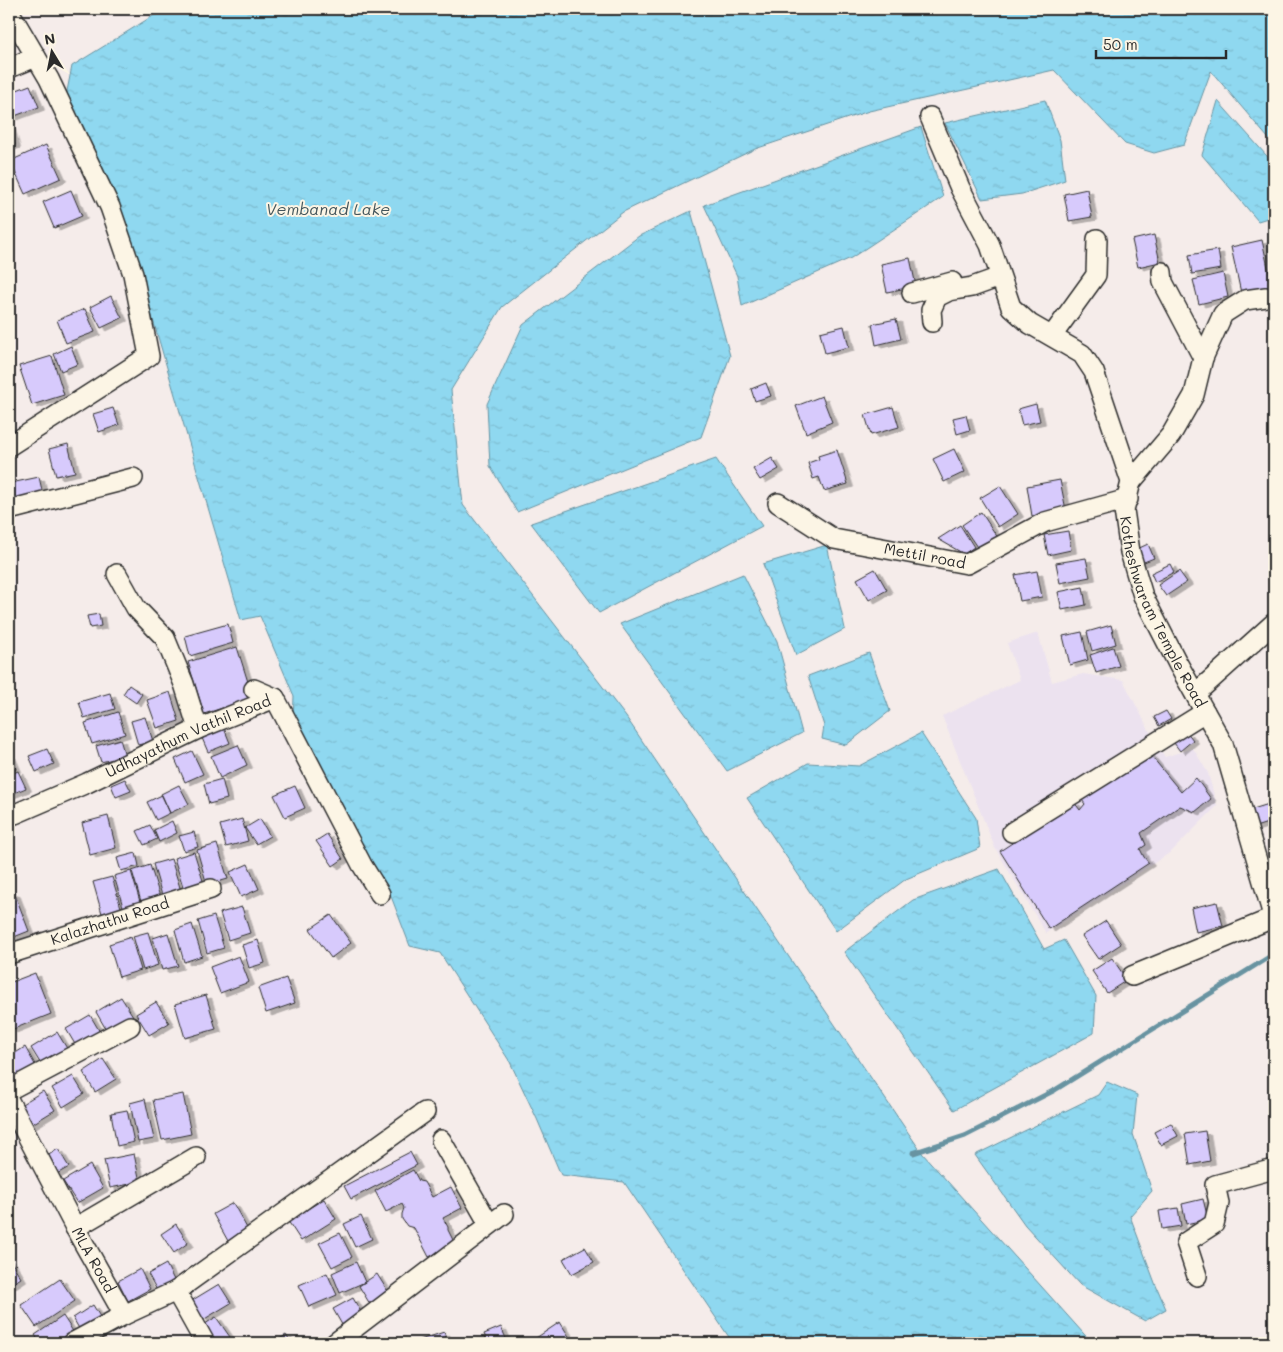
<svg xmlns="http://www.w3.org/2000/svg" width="1283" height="1352" viewBox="0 0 1283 1352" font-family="Mali,sans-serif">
	<defs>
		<pattern id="water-ripples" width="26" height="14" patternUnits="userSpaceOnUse" patternTransform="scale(1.25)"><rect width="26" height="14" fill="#8fd8f0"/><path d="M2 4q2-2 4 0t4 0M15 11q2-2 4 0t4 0" fill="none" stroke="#7cbace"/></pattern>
		<filter id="shadow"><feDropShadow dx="5.5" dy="3" stdDeviation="0" flood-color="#0004"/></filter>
	</defs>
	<rect width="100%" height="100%" fill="#f5ecea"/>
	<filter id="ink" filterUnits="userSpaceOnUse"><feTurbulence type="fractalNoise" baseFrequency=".02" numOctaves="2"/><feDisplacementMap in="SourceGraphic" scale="10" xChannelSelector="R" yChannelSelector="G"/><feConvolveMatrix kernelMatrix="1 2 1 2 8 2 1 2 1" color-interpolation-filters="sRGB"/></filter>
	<g filter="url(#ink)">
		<path fill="#ece2ef" d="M1038,633l14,49 31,-8 40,6 31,60 11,17 28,-9 15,25 9,33 -46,46 -125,81 -51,-85 -53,-132 78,-36 -13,-37z"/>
		<path fill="url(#water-ripples)" stroke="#6793a1" d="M164,9h1110v136l-63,-74 -27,74 -30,8 -29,-9 -71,-74 -185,41 -114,38 -132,63 -121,95 -51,83 12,115 163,212 296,436 170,190h-359l-109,-161 -63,-7 -24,-56 -27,-57 -70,-109 -30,-7 -21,-55 -22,-4 -17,-41 -3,-30 -54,-91 1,-29 -34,-80 -19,4 -122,-416 -53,-108 6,-30z
			M1045,100l15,40 5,40 -43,14 -40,5 -37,-76z
			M1218,101l56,63v52l-16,5 -56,-66z
			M921,127l22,70 -92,61 -109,48 -5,-30 -33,-71z
			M691,211l39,145 -29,81 -184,75 -27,-46 -3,-62 36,-79 116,-89z
			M716,459l46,67 -163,87 -68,-90z
			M827,545l18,84 -49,26 -33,-91z
			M743,574l34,67 25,92 -75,38 -107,-147z
			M869,653l21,58 -44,34 -24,-6 2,-13 -16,-50z
			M921,733l55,85 4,30 -74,31 -70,52 -89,-133 61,-35 51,3z
			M999,869l45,80 20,-9 32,56 -2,37 -140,77 -110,-158 69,-52z
			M1107,1082l30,13 -4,39 19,57 -22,25 25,67 11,26 -21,12 -65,-36 -55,-60 -50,-70 123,-60z"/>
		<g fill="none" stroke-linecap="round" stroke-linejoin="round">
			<path stroke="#6793a1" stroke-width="5" d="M913,1153l52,-17 90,-46 214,-133"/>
		</g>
		<path fill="#d7cafc" stroke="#2b2b2b" filter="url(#shadow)" d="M30,85l9,22 -27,10 -3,-9v-15z
			M9,124l6,21 -6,2z
			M46,145l15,33 -36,16 -15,-33z
			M1087,189l5,28 -23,4 -5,-27z
			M71,190l11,26 -28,12 -11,-26z
			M1154,235l6,27 -22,5 -6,-27z
			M1262,240l10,46 -31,7 -10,-46z
			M1218,250l3,19 -29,5 -3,-19z
			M910,258l6,28 -29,6 -6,-28z
			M1223,273l5,24 -29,7 -6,-24z
			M111,296l11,22 -21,10 -11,-21z
			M85,309l10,23 -29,11 -9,-23z
			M896,319l5,20 -25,6 -4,-21z
			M844,326l5,21 -24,6 -5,-21z
			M71,346l7,18 -17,7 -7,-17z
			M52,356l12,39 -32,10 -13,-39z
			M766,383l5,13 -16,5 -4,-12z
			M822,396l10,26 -26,11 -10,-27z
			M1036,404l4,17 -18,4 -4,-16z
			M893,407l6,20 -28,8 -6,-20z
			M113,408l6,17 -20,7 -6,-18z
			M966,415l4,15 -13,4 -4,-16z
			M68,444l7,28 -19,4 -7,-27z
			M954,449l11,23 -21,10 -11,-23z
			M837,450l11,34 -24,7 -5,-14 -6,2 -5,-16 11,-4 -1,-3z
			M772,458l7,11 -19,11 -7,-11z
			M39,477l5,22 -28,6 -5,-22z
			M1060,480l6,30 -34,6 -5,-30z
			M1000,486l18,28 -20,13 -18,-29z
			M981,512l19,29 -19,12 -19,-28z
			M960,525l14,22 -10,7 -26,-15z
			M1068,531l3,19 -23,5 -4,-20z
			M1148,544l6,14 -15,6 -6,-13z
			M1086,558l4,19 -30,6 -4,-20z
			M1170,564l4,8 -19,10 -4,-9z
			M875,569l12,21 -18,10 -12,-21z
			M1037,571l5,26 -22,4 -5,-26z
			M1179,571l8,11 -21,14 -8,-11z
			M1083,587l3,18 -24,5 -4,-18z
			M99,614l2,12 -11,2 -3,-12z
			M228,624l5,19 -43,13 -5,-20z
			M1111,625l5,19 -24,7 -5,-19z
			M1082,632l6,28 -18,5 -7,-29z
			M237,647l16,51 -49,16 -16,-52z
			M1113,647l6,19 -23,7 -6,-18z
			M129,685l13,9 -6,9 -13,-9z
			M170,692l9,29 -22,7 -10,-28z
			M110,693l5,16 -31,9 -5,-16z
			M1166,711l5,8 -12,7 -5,-9z
			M118,712l7,22 -33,10 -7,-21z
			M145,717l8,24 -15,4 -7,-24z
			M224,728l6,15 -22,9 -6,-14z
			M1187,732l6,8 -13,11 -6,-8z
			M120,739l5,17 -24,6 -5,-16z
			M238,745l9,20 -27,13 -9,-22z
			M47,749l7,15 -18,8 -7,-16z
			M192,751l11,23 -18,8 -10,-23z
			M1148,752l33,40 15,-14 15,21 -16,13 -15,-6 -39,27 5,12 -6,4 4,8 5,6 -100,66 -49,-78 74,-49 6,8 5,-6 -6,-8z
			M10,755l6,14 -7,4v-17z
			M18,771l8,17 -17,7v-20z
			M125,779l6,12 -15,6 -5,-12z
			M222,779l5,20 -18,5 -5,-20z
			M179,785l10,19 -19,9 -9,-19z
			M295,786l10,22 -20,9 -11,-22z
			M162,795l8,18 -14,7 -9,-18z
			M1269,804l5,17 -25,8 -6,-17z
			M108,816l8,32 -26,7 -8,-32z
			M242,819l6,22 -22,6 -6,-22z
			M260,819l10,17 -14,8 -11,-16z
			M172,821l5,12 -18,9 -5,-12z
			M150,825l7,14 -13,6 -7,-14z
			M194,832l4,15 -14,4 -5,-15z
			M327,834l16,25 -10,7 -17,-25z
			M217,844l11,35 -21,6 -10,-35z
			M194,852l11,35 -20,6 -11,-35z
			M136,853l3,13 -18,5 -4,-13z
			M171,859l11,35 -19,5 -10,-35z
			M248,864l11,25 -18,8 -11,-25z
			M150,865l11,35 -19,5 -10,-34z
			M131,871l10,34 -17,5 -10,-34z
			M112,877l10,34 -19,6 -10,-35z
			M14,892l15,39 -20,8v-45z
			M1217,902l6,24 -27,6 -5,-24z
			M242,907l8,26 -22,7 -8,-27z
			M331,915l20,28 -20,15 -21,-29z
			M214,916l10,32 -17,5 -9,-32z
			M1106,921l15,23 -23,15 -16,-23z
			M192,924l10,32 -18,6 -9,-32z
			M148,932l10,33 -15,5 -10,-34z
			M168,933l10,33 -16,4 -9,-32z
			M131,937l10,33 -22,7 -10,-33z
			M258,940l7,23 -16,5 -7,-23z
			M239,956l10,26 -29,11 -10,-26z
			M1112,958l15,22 -20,13 -15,-22z
			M35,973l16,41 -40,16 -2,-7v-40z
			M286,978l9,25 -29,10 -8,-25z
			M206,995l10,34 -31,9 -10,-34z
			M121,997l12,19 -26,15 -11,-19z
			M156,1002l13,21 -20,12 -13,-21z
			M90,1015l10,17 -24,14 -10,-17z
			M57,1032l11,18 -26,16 -11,-18z
			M25,1047l12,21 -28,18v-29z
			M103,1059l13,20 -21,13 -12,-20z
			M73,1076l11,18 -21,13 -11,-19z
			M43,1091l12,19 -26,16 -12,-19z
			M183,1094l8,40 -29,6 -9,-40z
			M145,1099l9,40 -16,3 -8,-39z
			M127,1110l7,32 -17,4 -6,-33z
			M1171,1123l7,13 -17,9 -7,-13z
			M1205,1131l5,30 -20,4 -5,-31z
			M58,1149l11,18 -14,8 -11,-17z
			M410,1152l7,13 -66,34 -7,-13z
			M134,1154l6,28 -30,6 -6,-28z
			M90,1165l13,23 -26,15 -14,-22z
			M413,1170l6,11 5,1 8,15 19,-10 11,21 -19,10 5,9v3l7,14 -26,13 -15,-29 -7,-2 -5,-7v-5l2,-6 -2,-4 -16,8 -11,-21z
			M324,1199l12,20 -35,22 -13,-20z
			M1203,1199l5,20 -22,5 -4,-20z
			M233,1203l15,27 -20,11 -15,-27z
			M1178,1208l3,18 -19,3 -3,-18z
			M361,1216l11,23 -17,8 -11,-23z
			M176,1224l12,19 -14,10 -13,-19z
			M340,1233l12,24 -20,10 -13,-24z
			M585,1247l9,15 -22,12 -9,-15z
			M9,1258l12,20 -12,8z
			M356,1262l9,20 -25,11 -8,-20z
			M166,1264l10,20 -17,10 -11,-20z
			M140,1269l10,20 -22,12 -10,-20z
			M327,1273l10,22 -28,12 -10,-22z
			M377,1274l15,24 -19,11 -14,-23z
			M60,1279l15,22 -39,26 -15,-22z
			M219,1284l12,19 -28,17 -12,-19z
			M353,1298l12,21 -20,11 -12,-21z
			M93,1305l9,15 -21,12 -8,-14z
			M63,1316l13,20 -10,7h-26l-5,-8z
			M216,1317l14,20 -9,6h-7l-12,-17z
			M560,1322l13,21h-33l-4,-5z
			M501,1327l7,16h-20l-4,-9z
			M444,1332l4,11h-33l-1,-1z
			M286,1335l5,8h-18z"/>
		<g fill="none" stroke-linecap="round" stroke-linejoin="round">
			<g stroke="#2b2b2b" stroke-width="22">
				<g id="minor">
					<path d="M9,11l40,68 61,128 23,67 16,82 -140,90"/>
					<path d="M9,68l27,-11"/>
					<path id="s1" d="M930,117l30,71 30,57 21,62 19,17 52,30 12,18 37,110 -7,28 6,42 13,44 35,68 45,80 51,175"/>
					<path d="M912,293l40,-11"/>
					<path d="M932,322l-1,-12 6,-13 12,-6 23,-4 28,-10"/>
					<path d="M1052,336l44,-61 1,-36"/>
					<path d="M1203,358l20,-44 22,-14 21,-3"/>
					<path d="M1131,482l40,-47 23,-40 9,-37 -40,-76 -1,-10"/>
					<path id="s2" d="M778,503l56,36 133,25 78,-42 83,-23"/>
					<path d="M9,510l124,-32"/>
					<path d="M117,574l19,34 29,30 19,46 14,45"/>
					<path d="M254,689l21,9"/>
					<path d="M1195,694l79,-71"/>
					<path d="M275,698l87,167 18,29"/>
					<path id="s3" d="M9,813l6,1 72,-31 111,-54 77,-31"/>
					<path d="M1012,832l193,-120"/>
					<path id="s4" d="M9,954l202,-65"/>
					<path d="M1132,976l141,-58"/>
					<path d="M9,1090l121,-64"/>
					<path id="s5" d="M9,1101l70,134 45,80"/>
					<path d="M441,1140l48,84"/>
					<path d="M75,1228l121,-71"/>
					<path d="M1197,1276l-11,-34 28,-18 5,-21 -4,-18 59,-16"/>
					<path d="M176,1291l249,-179"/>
					<path d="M72,1343l52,-28 52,-24 29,52"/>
					<path d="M335,1343l169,-129"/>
				</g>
			</g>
			<use href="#minor" stroke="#fcf5e5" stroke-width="19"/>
		</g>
	</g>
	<g text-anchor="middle" stroke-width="4" stroke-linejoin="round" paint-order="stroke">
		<g font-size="15" fill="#2b2b2b" stroke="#fcf5e5">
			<text dy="5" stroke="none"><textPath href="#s2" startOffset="159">Mettil road</textPath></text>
			<text dy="5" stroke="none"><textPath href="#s1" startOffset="569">Kotheshwaram Temple Road</textPath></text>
			<text dy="5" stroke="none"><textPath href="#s3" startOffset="196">Udhayathum Vathil Road</textPath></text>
			<text dy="5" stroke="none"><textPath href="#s4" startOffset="106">Kalazhathu Road</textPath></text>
			<text dy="5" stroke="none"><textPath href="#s5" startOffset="180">MLA Road</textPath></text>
		</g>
		<g font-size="16" font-style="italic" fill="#44565c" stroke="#fcf5e5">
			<text x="328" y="215">Vembanad Lake</text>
		</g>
	</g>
	<rect width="1283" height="1352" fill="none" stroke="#fcf5e5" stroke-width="30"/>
	<rect x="15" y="15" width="1253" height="1322" fill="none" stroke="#2b2b2b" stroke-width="2" filter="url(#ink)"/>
	<g transform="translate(52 52) rotate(350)" stroke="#fcf5e5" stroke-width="4" paint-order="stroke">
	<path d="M0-4L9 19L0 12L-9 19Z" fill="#2b2b2b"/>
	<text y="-8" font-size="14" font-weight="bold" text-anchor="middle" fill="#2b2b2b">N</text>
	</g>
	<path d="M1096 50v8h130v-8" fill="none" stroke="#2b2b2b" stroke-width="2.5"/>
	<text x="1103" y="50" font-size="15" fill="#2b2b2b" stroke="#fcf5e5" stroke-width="4" paint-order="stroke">50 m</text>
</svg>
